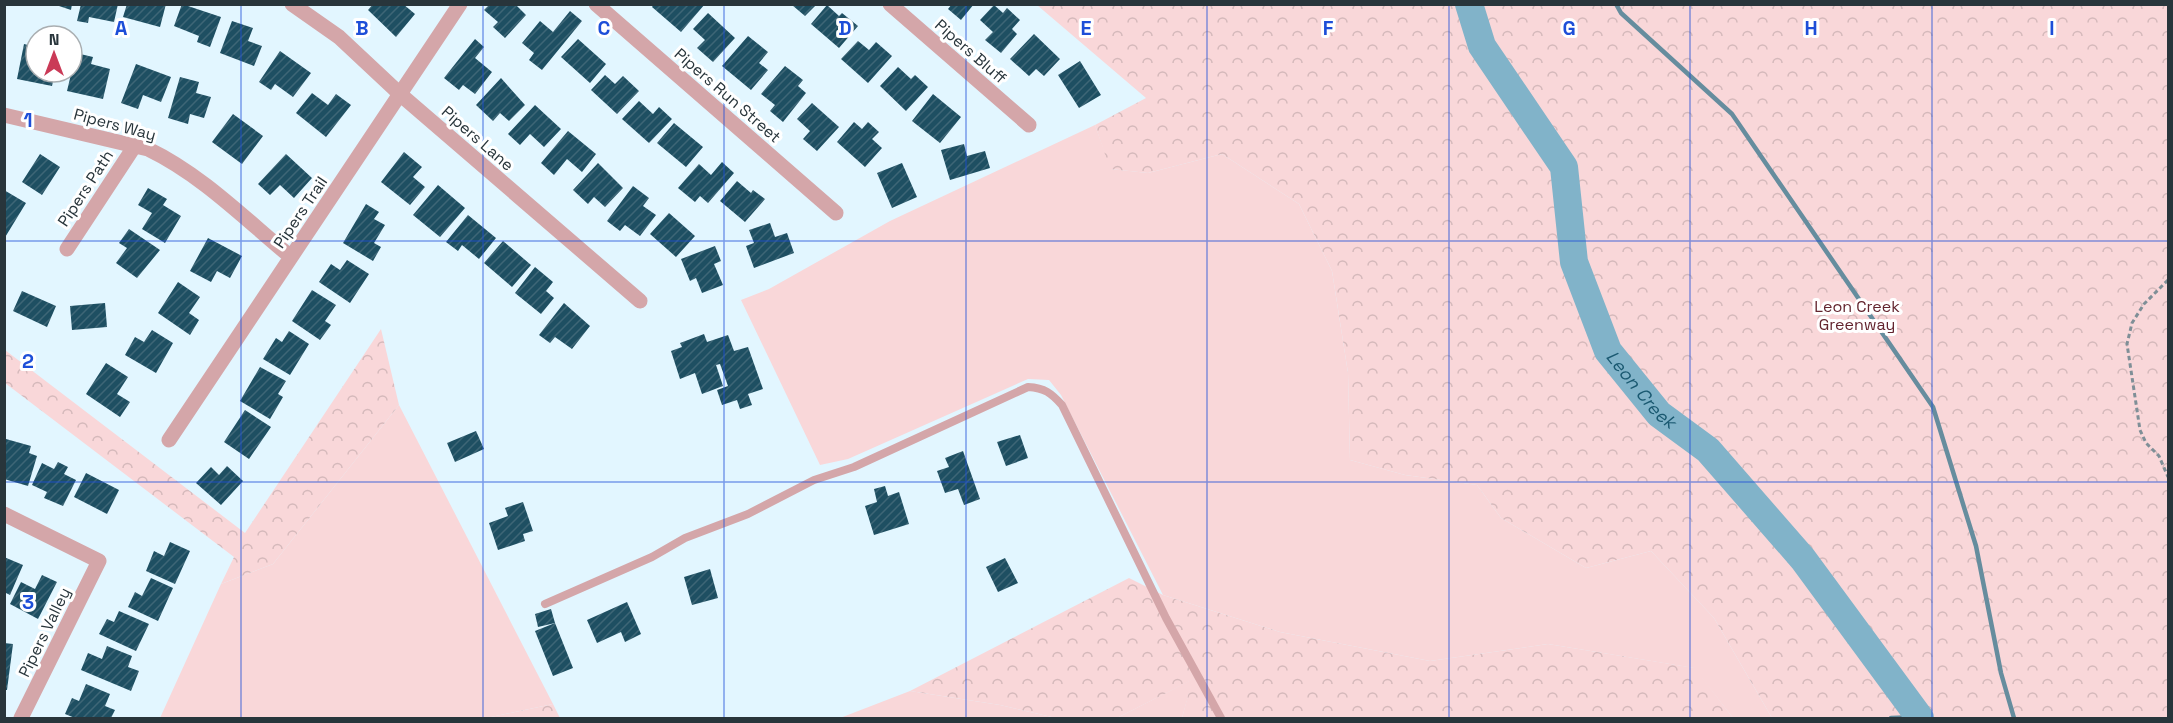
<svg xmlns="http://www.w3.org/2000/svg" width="2173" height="723" viewBox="0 0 2173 723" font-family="'Space Grotesk',sans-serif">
	<defs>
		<pattern id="forest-crowns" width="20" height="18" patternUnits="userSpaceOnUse" patternTransform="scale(1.5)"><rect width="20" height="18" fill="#f9d7d9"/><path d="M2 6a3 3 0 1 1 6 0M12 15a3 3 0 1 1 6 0" fill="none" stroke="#d5b9bb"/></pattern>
		<pattern id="building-hatch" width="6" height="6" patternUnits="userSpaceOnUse" patternTransform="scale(1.5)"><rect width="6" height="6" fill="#1e4f62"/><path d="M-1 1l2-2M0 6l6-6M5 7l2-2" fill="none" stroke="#3e6676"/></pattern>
	</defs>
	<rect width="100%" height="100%" fill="#e2f6ff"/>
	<path fill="#f9d7d9" d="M1095,125l16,44 37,4 74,-19 77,50 33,67 16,102 2,87 55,15 72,10 24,33 85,50 65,-17 63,67 58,100h-39l-39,-50 -146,-24 -118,17 -150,-29 -117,-37 -102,-200 -12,-15 -21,-1 -180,80 -28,6 -79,-165 28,-11 121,-68z
		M399,405l154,299 -67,14h-326l61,-134 52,-20z
		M1193,679l-11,39h-65z
		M910,691l90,14 56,13h-216z"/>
	<path fill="url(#forest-crowns)" d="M1037,5h1131v713h-396l-58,-100 -63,-67 -65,17 -85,-50 -24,-33 -72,-10 -55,-15 -2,-87 -16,-102 -33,-67 -77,-50 -74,19 -38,-4 -15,-44 51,-27z
		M381,329l18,76 -126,159 -52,20 13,-27 -229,-174v-33l240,183z
		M1129,578l34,17 117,37 150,29 118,-17 147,24 38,50h-551l10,-38 -75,38h-61l-56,-13 -90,-14z
		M553,704l7,14h-74z"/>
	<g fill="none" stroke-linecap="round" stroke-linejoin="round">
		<path stroke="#668d9e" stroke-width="4.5" d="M1616,4l5,9 111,101 201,293 43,139 25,127 13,45
			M1891,718l28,-1"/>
		<path stroke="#81b3c9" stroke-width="28" id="s1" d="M1469,4l13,42 82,121 10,95 34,89 51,63 49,36 95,109 117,159"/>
	</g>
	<path fill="url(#building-hatch)" d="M53,4h19l-1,6z
		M81,4h37l-4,18 -25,-5 -1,6 -11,-2z
		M127,4h39l-6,23 -37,-10z
		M182,4l39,13 -11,30 -13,-5 2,-6 -25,-10z
		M373,4h30l12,10 -19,23 -28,-27z
		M490,4h25l11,11 -21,23 -12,-11 5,-5 -14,-12z
		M654,4h51l-24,28 -29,-25z
		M952,4h22l-13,16 -13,-11z
		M792,5h24l-11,11z
		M827,5l12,11 3,-3 16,13 -19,22 -28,-24z
		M994,5l9,8 4,-5 13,12 -8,9 5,5 -16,19 -16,-13 8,-8 -13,-12z
		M570,11l12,10 -40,49 -13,-10 5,-7 -12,-10 18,-22 13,11z
		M708,13l27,25 -22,24 -16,-14 8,-8 -12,-11z
		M232,21l21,7 -5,13 14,5 -8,20 -34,-13z
		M1034,34l26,25 -16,17 -8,-7 -7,7 -19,-17z
		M748,36l20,16 -9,11 9,7 -17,20 -29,-24z
		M475,39l9,8 -9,11 17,14 -17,22 -12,-9 -4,5 -15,-12z
		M578,39l28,25 -16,19 -29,-26z
		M858,41l11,9 7,-8 16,14 -24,27 -27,-24z
		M24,44l12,3v25h19l-3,14 -35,-7z
		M280,51l31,22 -18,24 -18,-13 -4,6 -12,-8z
		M76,53l17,4 -2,7 19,5 -7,30 -36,-8z
		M1080,61l21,34 -22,13 -21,-33z
		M136,64l35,13 -10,25 -18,-7 -5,14 -17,-6z
		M785,66l18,14 -5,6 8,7 -23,29 -13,-11 5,-6 -14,-11z
		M898,67l13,12 4,-4 13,12 -22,24 -26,-25z
		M605,75l10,9 8,-8 16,15 -22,23 -26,-24z
		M180,77l19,5 -3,11 15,4 -7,21 -14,-4 -2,10 -20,-6z
		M501,78l24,27 -16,16 -9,-8 -7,8 -17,-16z
		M312,93l16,12 8,-11 15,11 -25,32 -30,-24z
		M933,94l28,23 -21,26 -28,-22z
		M639,101l14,13 6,-7 13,12 -23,24 -27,-24z
		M812,103l27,24 -22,24 -14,-12 7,-8 -13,-12z
		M535,105l26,24 -17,18 -14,-13 -10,11 -12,-11z
		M233,114l30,22 -21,28 -30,-22z
		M854,122l8,7 6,-7 11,10 -7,7 10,9 -17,19 -28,-25z
		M674,123l29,24 -17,20 -29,-24z
		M568,131l28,23 -14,18 -15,-13 -13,16 -13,-12z
		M964,144l3,12 18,-5 5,17 -40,12 -9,-30z
		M404,152l18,15 -9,10 12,10 -15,18 -29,-23z
		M40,154l20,13 -18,28 -20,-13z
		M286,154l26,24 -18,20 -14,-13 -10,10 -12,-11z
		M722,162l12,11 -26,30 -8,-7 -5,6 -17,-14 21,-24 12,11z
		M598,163l25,25 -18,19 -11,-10 -6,7 -15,-14z
		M902,163l15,34 -25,11 -15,-35z
		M737,181l14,12 2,-3 12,9 -20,23 -25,-21z
		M438,185l27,23 -25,29 -27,-22z
		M633,186l16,12 -6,8 13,9 -16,21 -15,-11 -5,6 -13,-10z
		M148,188l19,11 -4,6 18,11 -16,27 -23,-14 10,-16 -14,-8z
		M4,190l22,13 -22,36z
		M366,204l13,8 -5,7 11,6 -11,18 7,4 -8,14 -30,-18z
		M669,213l26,23 -19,21 -26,-23z
		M468,215l28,23 -17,21 -17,-14 -4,6 -12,-9z
		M770,223l5,14 12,-4 7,20 -40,15 -8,-22 8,-3 -5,-13z
		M129,229l31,21 -23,28 -21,-15 11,-15 -8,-5z
		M208,238l34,18 -12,22 -13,-7 -6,11 -21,-11z
		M503,241l28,24 -19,22 -28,-24z
		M715,246l6,15 -7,3 9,21 -21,8 -6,-15 -6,3 -9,-22z
		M347,260l22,14 -19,29 -31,-21 12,-18 9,6z
		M535,267l18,15 -7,9 8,7 -13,16 -26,-21z
		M178,282l22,15 -11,16 10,7 -9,15 -32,-22z
		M312,290l24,15 -11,16 6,4 -11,15 -28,-19z
		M22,291l34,15 -9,21 -34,-16z
		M105,303l2,24 -35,3 -2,-24z
		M564,303l26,23 -18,23 -17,-12 -5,6 -11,-8z
		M152,330l21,13 -17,30 -31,-18 10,-18 9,5z
		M289,331l20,13 -19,31 -27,-16 13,-21 6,4z
		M704,334l3,8 21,-7 6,16 14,-4 15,42 -15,5 4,11 -12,4 -3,-9 -15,5 -5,-15 11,-4 -8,-22 -4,1 7,21 -21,8 -7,-21 -15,6 -9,-28 11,-4 -2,-4z
		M106,363l22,14 -11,17 13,8 -10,15 -34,-23z
		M260,367l26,14 -8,13 5,3 -13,22 -30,-18z
		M245,410l26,17 -22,32 -25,-17z
		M476,431l8,18 -29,13 -8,-19z
		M1020,435l8,23 -22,8 -9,-24z
		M6,439l25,7 -2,7 8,3 -9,30 -24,-7z
		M963,451l17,48 -16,6 -6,-16 -13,4 -8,-22 12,-4 -4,-9z
		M58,462l10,5 -4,7 12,6 -13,26 -19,-8 3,-6 -15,-7 10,-22 12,6z
		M227,466l16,15 -22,24 -25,-22 15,-16 8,8z
		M86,473l33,17 -12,24 -33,-17z
		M885,486l3,10 11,-4 10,32 -35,11 -9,-29 12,-4 -3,-13z
		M523,502l10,29 -10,3 2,7 -27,9 -9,-27 19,-7 -3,-8z
		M170,542l20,9 -15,33 -29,-13 8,-20 10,5z
		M4,557l19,8 -13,30 -6,-3z
		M1005,558l13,25 -20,9 -12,-25z
		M710,569l8,29 -26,7 -8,-28z
		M42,575l15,7 -19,37 -28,-15 11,-22 14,7z
		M151,578l22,10 -15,33 -30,-14 7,-15 7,4z
		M627,602l14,32 -16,8 -4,-10 -24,11 -10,-23z
		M551,609l4,14 -17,4 -3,-13z
		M119,611l30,13 -13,27 -37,-17 8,-15 7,3z
		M555,623l18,45 -20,8 -18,-45z
		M4,643l9,1 -6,46h-3z
		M107,646l25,10 -4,11 11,4 -8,20 -50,-21 7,-17 14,6z
		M86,684l24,10 -5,12 10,4 -4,8h-36l-10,-4 7,-16 7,3z"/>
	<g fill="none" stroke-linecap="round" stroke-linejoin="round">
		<path stroke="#7f8f97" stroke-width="3" stroke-dasharray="4.5 3" stroke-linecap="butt" d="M2168,280l-24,24 -12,19 -5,21 13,86 6,13 13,13 9,21"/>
		<path stroke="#d4a6a9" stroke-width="8" d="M545,604l107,-47 33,-19 63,-24 66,-34 40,-13 174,-80c17,1 23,6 34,18l104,213 55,100"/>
		<path stroke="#d4a6a9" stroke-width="15" d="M292,4l47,33 62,58 239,206
			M596,4l240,209
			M890,4l139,121
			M4,115l144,34c54,26 97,70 143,108
			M67,249l67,-102
			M169,440l291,-436
			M4,514l95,47 -78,157"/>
	</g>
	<path fill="none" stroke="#1d4ed8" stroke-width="1.5" stroke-opacity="0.55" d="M241,4v714M483,4v714M724,4v714M966,4v714M1207,4v714M1449,4v714M1690,4v714M1932,4v714M4,241h2164M4,482h2164"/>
	<g text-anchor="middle" stroke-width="6" stroke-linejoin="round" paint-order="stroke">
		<g font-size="16" fill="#28353b" stroke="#fff">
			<text transform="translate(971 51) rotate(41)" y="6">Pipers Bluff</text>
			<text transform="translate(728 95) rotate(41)" y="6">Pipers Run Street</text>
			<text transform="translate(115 124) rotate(15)" y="6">Pipers Way</text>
			<text transform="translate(478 138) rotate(41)" y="6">Pipers Lane</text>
			<text transform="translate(85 188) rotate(-57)" y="6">Pipers Path</text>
			<text transform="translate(300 212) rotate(-56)" y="6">Pipers Trail</text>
			<text transform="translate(44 632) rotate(-64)" y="6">Pipers Valley</text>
		</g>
		<g font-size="16" fill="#63242e" stroke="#fff">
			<text x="1857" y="312">Leon Creek<tspan x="1857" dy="18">Greenway</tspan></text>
		</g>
		<g font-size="18" font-style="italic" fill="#1a5971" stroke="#fff">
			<text dy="6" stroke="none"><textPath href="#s1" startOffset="432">Leon Creek</textPath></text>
		</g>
	</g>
	<g font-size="20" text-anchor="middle" font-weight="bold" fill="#1d4ed8" stroke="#fff" stroke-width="6" stroke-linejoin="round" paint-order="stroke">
		<text x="121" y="35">A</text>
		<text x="362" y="35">B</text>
		<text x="604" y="35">C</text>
		<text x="845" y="35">D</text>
		<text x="1086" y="35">E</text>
		<text x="1328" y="35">F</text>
		<text x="1569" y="35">G</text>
		<text x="1811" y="35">H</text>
		<text x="2052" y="35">I</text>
		<text x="28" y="127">1</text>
		<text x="28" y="368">2</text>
		<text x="28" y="609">3</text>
	</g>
	<rect width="2173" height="723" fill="none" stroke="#28353b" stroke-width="12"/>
	<g transform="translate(54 54)"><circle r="28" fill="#ffffff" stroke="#a9aeb1" stroke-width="1.5"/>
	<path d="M0-4.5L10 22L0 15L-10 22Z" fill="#ca3a57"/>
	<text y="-9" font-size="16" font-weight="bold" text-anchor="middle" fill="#28353b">N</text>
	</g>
</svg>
